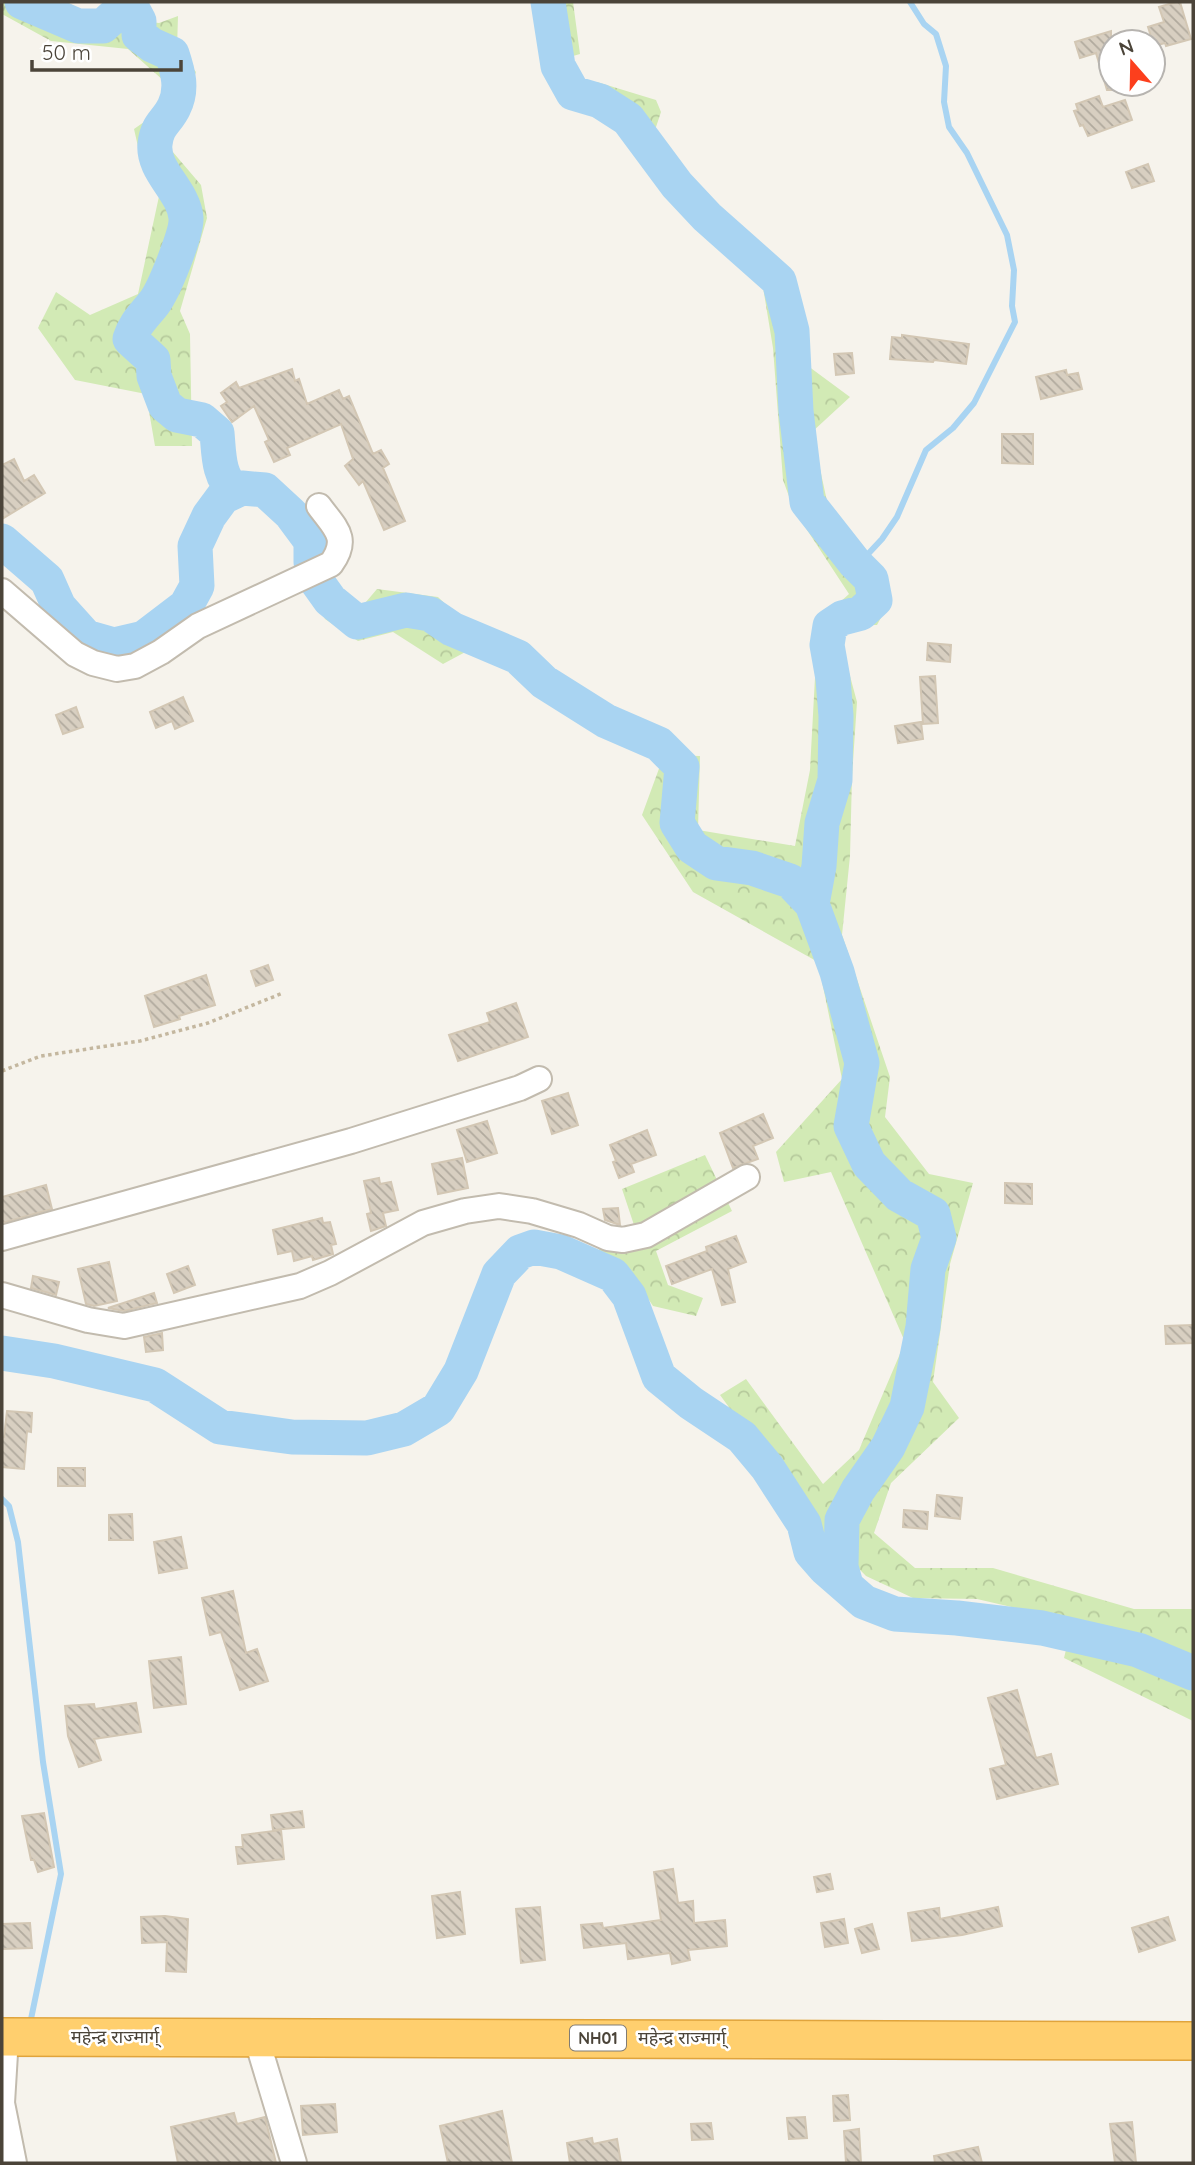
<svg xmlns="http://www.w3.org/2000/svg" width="1195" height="2165" viewBox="0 0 1195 2165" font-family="Quicksand,'Noto Sans Devanagari',sans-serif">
	<defs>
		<pattern id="forest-crowns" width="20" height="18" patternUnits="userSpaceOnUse" patternTransform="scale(1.75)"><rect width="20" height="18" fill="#d2eab5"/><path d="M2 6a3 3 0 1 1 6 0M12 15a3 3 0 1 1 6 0" fill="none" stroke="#b6ca9c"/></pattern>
		<pattern id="building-back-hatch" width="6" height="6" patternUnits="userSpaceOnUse" patternTransform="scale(1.75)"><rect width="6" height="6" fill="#d8cfc1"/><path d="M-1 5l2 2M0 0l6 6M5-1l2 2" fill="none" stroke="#b1aa9e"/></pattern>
	</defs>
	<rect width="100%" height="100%" fill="#f6f3ec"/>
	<path fill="url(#forest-crowns)" d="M2,2h65l22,13 70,8 19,-7 -1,33 19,23 -25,64 1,15 29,34 6,33 -27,93 10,23 2,112h-37l-9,-52 -71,-14 -37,-52 18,-36 34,23 48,-21 23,-107 -22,-36 -5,-22 30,-21v-27l-36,-32 -77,-8 -49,-27z
		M538,2h35l7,52 -28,8 -10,-28z
		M597,82l59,18 5,12 -8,24 -14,7 -15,-19 -19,-3 -42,-30z
		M746,231l43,49 20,58 -1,28 42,31 -38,35 18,83 60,86 -13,24h-32l-2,25 14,52 -5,75 -2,79 -8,79 48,142 -5,40 44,57 44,9 -23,81 -17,118 26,36 -68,65 -17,50 41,35h78l141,41h59v112l-129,-63 9,-37 -96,-22 -64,-1 -47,-22 -51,-52 -95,-129 26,-16 77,105 36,-34 46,-108 -74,-170 -47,10 -8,-30 66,-73 -24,-117 -125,-70 -51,-77 22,-60 36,1 -2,74 97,16 15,-76 8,-148 31,-28 -55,-84 -11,-30 -10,-132 -11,-67 -28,-33z
		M332,577l28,32 17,-20 61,8 46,45 -41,22 -50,-32 -35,9 -33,-22 -13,-28z
		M705,1155l27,56 -76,40 12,34 35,13 -7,18 -43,-10 -23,-35 -34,-14 6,-15 32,-17 -12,-36z"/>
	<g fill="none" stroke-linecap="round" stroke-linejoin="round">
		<path stroke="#a9d4f2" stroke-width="6" d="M862,570l6,-16 14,-15 15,-22 29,-67 27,-22 21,-25 41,-81 -3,-16 2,-36 -7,-35 -40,-82 -18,-26 -5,-25 2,-36 -10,-32 -12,-10 -14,-22
			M2,1499l7,7 9,36 25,220 18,112 -30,145"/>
		<path stroke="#a9d4f2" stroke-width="35" d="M22,2l56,24h25l14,-13 15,-5 7,13v14l13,10 20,9c6,18 11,35 2,53 -7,15 -17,17 -19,37 -3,27 29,47 31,74 1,15 -22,72 -32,85 -10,13 -19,20 -24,36l23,21 1,16 11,29 12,10 25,5 15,13c2,21 1,44 18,58
			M548,2l10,64 15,27 27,8 28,18 49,66 30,32 72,64 13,50 4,80 11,91 48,61 16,16 4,21 -14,13 -19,5 -12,8 -3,19 6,34 3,37 -1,64 -13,43 -3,43 -7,38
			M2,541l45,39 12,27 27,30 28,8 30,-7 42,-32 11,-20 -2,-40 14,-30 14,-19 19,-9 23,2 26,24 20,27v21l4,17 15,21 27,22 49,-12 24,4 22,15 66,28 26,25 62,39 53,23 23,23 -5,56 15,24 24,16 36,5 38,13 22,23 25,68 25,91 -11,63 18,38 30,31 34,19 6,24 -11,31 -5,58 -16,80 -19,40 -30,43 -16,30 -1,47 5,18
			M2,1353l52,8 101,24 65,42 72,10 75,1 37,-9 34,-20 23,-38 38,-97 21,-22 14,-5 27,5 52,23 16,21 30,81 32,26 51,34 25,30 37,57 7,28 14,16 39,34 31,12 62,4 85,10 96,22 55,23"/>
	</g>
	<path fill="url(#building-back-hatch)" stroke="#d3c7b4" stroke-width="2" d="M1176,2h4l11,37 -25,7 -1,-3 -11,3 -6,-19 16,-5 -5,-15z
		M1111,31v59h-4l-11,-37 -16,5 -5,-16z
		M1099,96l4,11 22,-7 7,20 -44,16 -5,-11 -3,1 -6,-15 4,-1 -2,-6z
		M1148,164l6,17 -22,7 -6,-16z
		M902,335l67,9 -3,20 -32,-4 -1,2 -43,-3 2,-22 10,1z
		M852,353l2,20 -18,2 -2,-21z
		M292,369l3,12 4,-2 8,25 32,-14 4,9 6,-3 24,58 8,-4 8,14 -6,4 22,53 -21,9 -21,-49 -4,4 -14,-19 8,-7 -12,-35 -54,24 3,7 -16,7 -9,-20 4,-2 -15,-34 -22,16 -11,-16 6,-4 -6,-9 15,-11 3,6z
		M1066,370l1,5 11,-2 4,16 -41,10 -5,-22z
		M1002,434h31v30l-31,-1z
		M14,459l10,22 10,-6 11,18 -43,26v-54z
		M928,643l23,2 -1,17 -23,-2z
		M935,676l3,47 -15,1 -3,-47z
		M183,697l10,24 -18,8 -3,-8 -16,7 -6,-16z
		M76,707l7,20 -20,7 -7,-19z
		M921,722l2,17 -25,4 -3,-17z
		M268,965l5,15 -17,6 -5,-15z
		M206,975l9,30 -36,11 1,3 -26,8 -9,-31z
		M516,1003l12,34 -70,24 -9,-26 41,-13 -3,-9z
		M568,1093l10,32 -26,9 -10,-33z
		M763,1114l10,24 -20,8 5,13 -25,9 -13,-35z
		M487,1121l10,32 -30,9 -10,-32z
		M647,1130l9,25 -25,9 3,8 -15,6 -6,-16 3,-1 -6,-16z
		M462,1158l6,30 -30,6 -6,-30z
		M379,1178l1,6 11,-2 7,28 -15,3 3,13 -15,5 -4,-17 4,-1 -7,-32z
		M1005,1183l27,1v20l-27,-1z
		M46,1185l6,24 -50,14v-26z
		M618,1208l2,17 -15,-5 -2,-11z
		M322,1218l1,5 7,-1 6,22 -5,1 2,9 -20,6 -1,-4 -18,5 -2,-10 -14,3 -5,-24z
		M736,1236l10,26 -18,7 7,33 -13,3 -10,-36 -40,15 -6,-18 41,-15 -1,-4z
		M109,1262l8,39 -23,5 -8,-2 -8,-35z
		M188,1266l7,19 -21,8 -7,-19z
		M33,1276l26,6 -3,13 -25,-7z
		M154,1293l3,10 -33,8 -16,-3z
		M1193,1325v18l-27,1 -1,-18z
		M162,1333l1,17 -17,2 -2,-15z
		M7,1411l25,2 -1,19 -4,-1 -3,38 -22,-2v-30h2z
		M58,1468h27v18h-27z
		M937,1495l25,3 -2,21 -25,-3z
		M904,1510l24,2 -1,17 -24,-2z
		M132,1514l1,26h-24v-25z
		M181,1537l6,31 -28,5 -5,-31z
		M233,1591l13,62 11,-4 11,32 -28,9 -19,-58 -11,3 -8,-37z
		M181,1657l5,47 -32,4 -5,-47z
		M1017,1690l19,68 15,-4 7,30 -61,15 -7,-30 16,-4 -18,-67z
		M136,1703l5,29 -47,7 7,21 -22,7 -11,-31 -3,-30 29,-2 1,5z
		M302,1811l2,16 -31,3 -2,-15z
		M44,1813l10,54 -16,5 -4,-12h-3l-9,-44z
		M281,1830l3,29 -46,5 -2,-17h7l-1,-12z
		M673,1869l5,34 15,-2 1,22 31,-3 2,26 -39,4 2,10 -18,4 -2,-11 -42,6 -2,-16 -42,5 -3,-23 21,-2 1,5 58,-8 -7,-48z
		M830,1874l3,15 -16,3 -3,-15z
		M460,1892l5,42 -28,4 -5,-42z
		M540,1907l5,53 -24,3 -5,-54z
		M998,1907l4,19 -40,9 -50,6 -4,-28 31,-5 1,11z
		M165,1916l23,3 -2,53 -20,-1 1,-29 -25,1 -1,-26z
		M1168,1917l7,23 -36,12 -7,-24z
		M844,1919l4,24 -23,4 -4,-24z
		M30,1923l2,25 -30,1v-25z
		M872,1924l7,25 -17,4 -7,-24z
		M848,2095l2,25 -16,1 -1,-25z
		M335,2104l2,28 -34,3 -2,-29z
		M502,2111l10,52h-64l-8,-37z
		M234,2113l3,11 28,-7 11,46h-98l-7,-36z
		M805,2117l2,21 -18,1 -2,-21z
		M1132,2122l4,41h-21l-5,-39z
		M711,2123l2,16 -21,1 -1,-16z
		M859,2129l2,34h-15l-2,-32z
		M592,2138l1,6 24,-5 4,24h-51l-3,-20z
		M978,2147l4,16h-47l-1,-7z"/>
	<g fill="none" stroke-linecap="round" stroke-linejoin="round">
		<g stroke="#c2bbae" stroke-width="28">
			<path id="minor" d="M2,591l73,63 18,9 24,6 18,-3 26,-14 37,-26 133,-62c19,-26 4,-36 -12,-58
				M2,1238l349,-97 169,-53 19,-9
				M2,1295l86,25 36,6 176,-40 30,-13 93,-50 42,-12 34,-5 33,5 47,14 29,13 15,2 23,-5 101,-58
				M6,2037l-4,66 12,60
				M256,2037l38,126"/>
		</g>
		<g stroke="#e0a43c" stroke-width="40">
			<path id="highway" d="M2,2037l1191,4"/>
		</g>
		<path stroke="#c4b79f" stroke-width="3.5" stroke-dasharray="3.5 3.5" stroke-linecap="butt" d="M2,1071l39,-15 99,-15 68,-18 75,-30"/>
		<use href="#minor" stroke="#fff" stroke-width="24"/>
		<use href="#highway" stroke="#ffcf6e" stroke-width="37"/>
	</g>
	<g text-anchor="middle" stroke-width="5" stroke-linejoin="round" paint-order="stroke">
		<rect fill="#fff" stroke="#817c74" stroke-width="2" x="570" y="2025.5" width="56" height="25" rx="5"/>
		<g font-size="16" font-weight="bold" fill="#4b4439">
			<text x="598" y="2044">NH01</text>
		</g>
		<g font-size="18" fill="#4b4439" stroke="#fff">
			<text x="115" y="2043">महेन्द्र राज्मार्ग्</text>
			<text x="682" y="2044">महेन्द्र राज्मार्ग्</text>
		</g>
	</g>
	<rect width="1195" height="2165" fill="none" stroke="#4b4439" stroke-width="7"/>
	<g transform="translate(1132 63) rotate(340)"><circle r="33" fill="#ffffff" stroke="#b7b4b0" stroke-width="2"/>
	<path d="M0-5L12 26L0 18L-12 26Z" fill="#fc3f1d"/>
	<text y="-10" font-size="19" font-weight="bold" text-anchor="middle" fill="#4b4439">N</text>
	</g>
	<path d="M32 60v10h149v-10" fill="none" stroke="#4b4439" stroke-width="3.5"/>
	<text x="42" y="60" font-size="21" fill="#4b4439" stroke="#ffffff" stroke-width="5" paint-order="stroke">50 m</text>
</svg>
